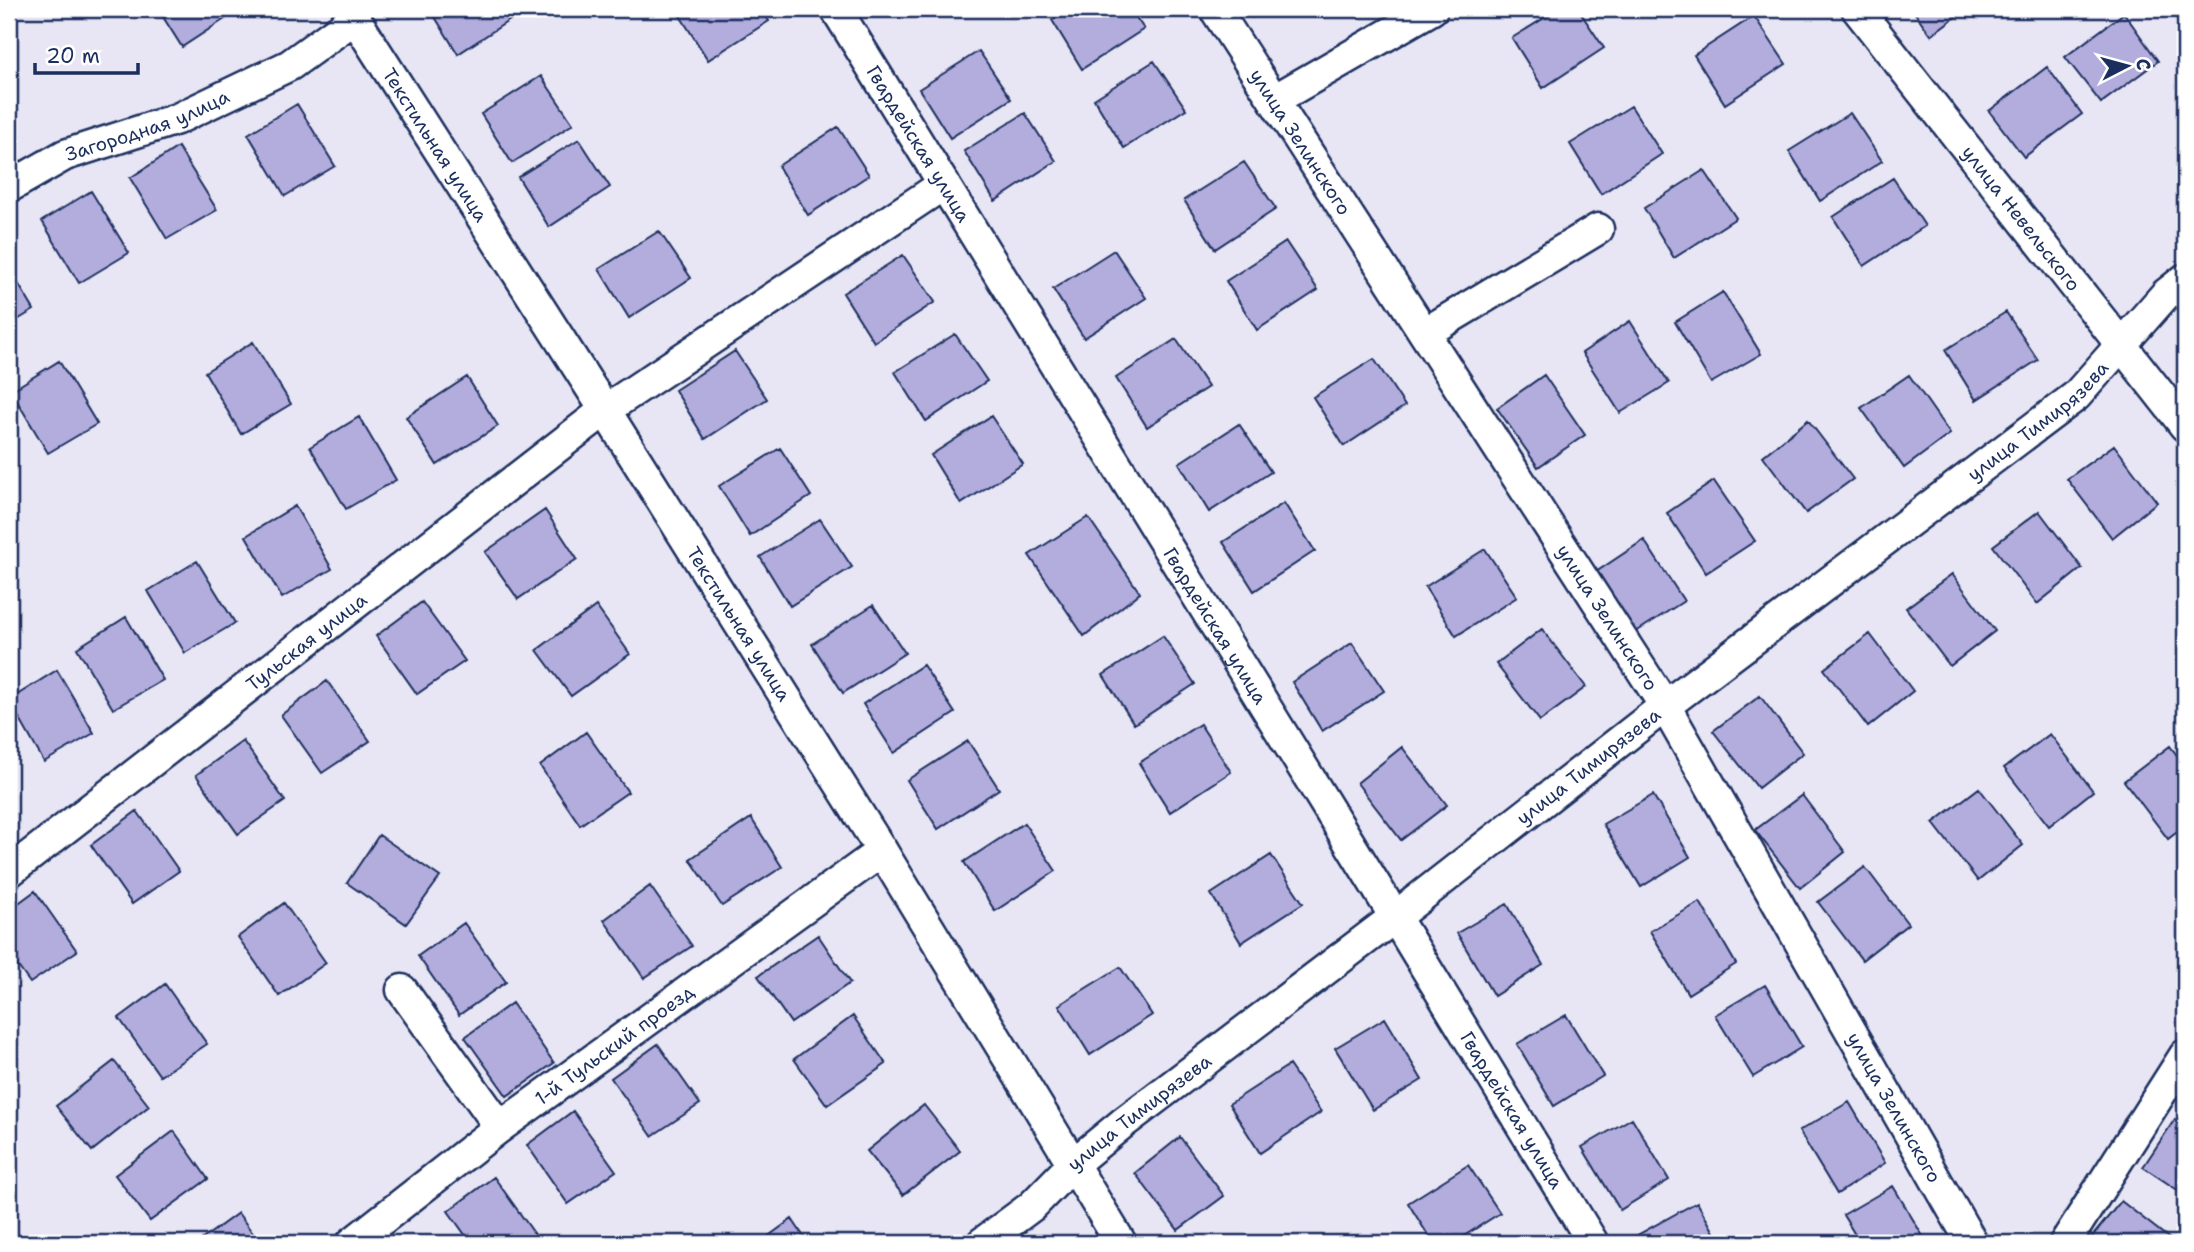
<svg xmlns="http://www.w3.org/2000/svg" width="2194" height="1252" viewBox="0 0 2194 1252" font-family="'Shantell Sans',sans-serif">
	<rect width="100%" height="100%" fill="#e8e6f5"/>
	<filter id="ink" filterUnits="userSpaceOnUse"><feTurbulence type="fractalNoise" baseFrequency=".0143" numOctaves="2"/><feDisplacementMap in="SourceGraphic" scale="14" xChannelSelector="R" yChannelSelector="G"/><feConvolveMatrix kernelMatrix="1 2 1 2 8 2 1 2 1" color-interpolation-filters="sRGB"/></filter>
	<g filter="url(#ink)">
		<path fill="#b3adde" stroke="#1b2f5e" stroke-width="2" d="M158,9h82l-58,38z
			M430,9h86l3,5 -61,40z
			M681,9h80l8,12 -61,39 -31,-49z
			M1070,9h60l14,20 -62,40 -30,-49z
			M1559,9h19l26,39 -61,40 -31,-50z
			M1912,9h54l-35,26z
			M2124,13l34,48 -57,42 -36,-46z
			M1754,16l32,48 -61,40 -31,-49z
			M979,51l32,48 -61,39 -31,-49z
			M1154,61l32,48 -62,39 -30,-49z
			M2047,67l35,47 -58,43 -35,-46z
			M541,76l32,48 -61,39 -31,-49z
			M297,104l38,62 -50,30 -37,-62z
			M1631,106l31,48 -61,40 -31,-50z
			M1025,113l31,48 -61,40 -31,-50z
			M1850,113l32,48 -62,40 -31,-50z
			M838,127l31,48 -61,40 -30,-49z
			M579,139l31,48 -61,40 -31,-50z
			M178,147l39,63 -50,29 -37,-61z
			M1244,162l32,47 -61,40 -31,-49z
			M1704,170l32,48 -62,40 -30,-50z
			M1893,178l32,48 -61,40 -31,-49z
			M91,191l38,62 -50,30 -37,-62z
			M659,231l32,47 -62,40 -30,-49z
			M1286,242l32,48 -61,40 -31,-49z
			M1114,250l32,48 -62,40 -31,-49z
			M903,255l32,47 -61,40 -31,-49z
			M9,268l25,42 -25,15z
			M1723,292l38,62 -50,29 -36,-61z
			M2006,312l32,48 -62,40 -31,-50z
			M1630,321l39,62 -49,30 -38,-60z
			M955,334l32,47 -61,40 -31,-49z
			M1176,339l32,48 -61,40 -31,-49z
			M253,342l38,62 -50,30 -36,-62z
			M735,351l32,48 -62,40 -30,-49z
			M1374,359l31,47 -61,40 -31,-49z
			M59,361l38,63 -49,29 -37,-62z
			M1544,375l41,60 -47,32 -41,-59z
			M1909,375l41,59 -46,34 -43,-60z
			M467,377l31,49 -61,39 -31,-48z
			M991,416l32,48 -62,40 -30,-49z
			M359,417l37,63 -50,29 -36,-62z
			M1808,420l45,59 -47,34 -43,-57z
			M1239,424l32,48 -62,40 -30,-49z
			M2114,445l43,57 -45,36 -45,-59z
			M780,448l31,48 -61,40 -31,-50z
			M1714,481l41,60 -49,32 -39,-60z
			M1284,503l31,48 -61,40 -31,-49z
			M295,506l37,63 -50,29 -36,-62z
			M545,510l32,49 -59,40 -33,-47z
			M2039,511l43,57 -45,36 -44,-58z
			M1088,517l52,76 -56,43 -55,-81z
			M820,519l32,48 -62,39 -30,-49z
			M1644,540l40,61 -48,31 -40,-60z
			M1485,549l32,48 -61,39 -31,-49z
			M197,561l38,62 -50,30 -37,-62z
			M1952,574l43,57 -45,35 -44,-58z
			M422,602l43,59 -48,33 -41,-58z
			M873,605l32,48 -62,40 -31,-49z
			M596,606l34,48 -59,42 -34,-46z
			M126,617l37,63 -50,29 -36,-61z
			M1542,629l44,58 -46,34 -44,-57z
			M1870,634l43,57 -45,36 -44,-58z
			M1163,636l32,48 -61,40 -31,-49z
			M1352,643l32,48 -62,40 -30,-49z
			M923,665l32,48 -61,40 -31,-49z
			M57,670l37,63 -50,29 -35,-62z
			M327,681l43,60 -48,32 -41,-58z
			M1760,696l43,57 -45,35 -45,-57z
			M1200,724l31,48 -61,40 -31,-49z
			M586,732l42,60 -48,33 -40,-59z
			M2050,734l43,57 -44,35 -45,-58z
			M243,741l42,60 -47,33 -42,-59z
			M968,741l31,48 -61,40 -31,-49z
			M2170,746l15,20v60l-17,13 -44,-58z
			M1402,747l45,58 -46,35 -44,-57z
			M1979,788l44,57 -45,36 -45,-58z
			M1653,795l37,62 -49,30 -38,-63z
			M1802,795l43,57 -45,36 -45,-58z
			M137,811l42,60 -47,33 -41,-59z
			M751,818l31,49 -60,39 -32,-47z
			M1024,823l32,48 -61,40 -31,-49z
			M379,835l61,42 -34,47 -59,-41z
			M1271,855l32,48 -62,40 -30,-49z
			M1865,867l43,57 -46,36 -44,-58z
			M650,886l42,60 -48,32 -40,-58z
			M35,891l42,60 -47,32 -21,-29v-44z
			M1700,902l36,62 -48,30 -38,-63z
			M284,903l42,60 -47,33 -41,-59z
			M1507,904l36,61 -49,31 -37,-63z
			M464,923l42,59 -47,33 -41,-59z
			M818,935l32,48 -59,40 -33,-47z
			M1120,967l32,48 -62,40 -31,-50z
			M165,984l42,60 -47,32 -41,-58z
			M1765,985l37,62 -49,30 -38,-62z
			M512,1003l42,60 -47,33 -42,-59z
			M1566,1015l37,61 -49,30 -37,-62z
			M853,1016l33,48 -59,41 -33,-46z
			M1385,1018l37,62 -49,30 -38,-62z
			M658,1044l42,60 -48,32 -41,-58z
			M114,1061l35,45 -57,45 -36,-45z
			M1289,1065l32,47 -61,41 -31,-49z
			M1849,1102l36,61 -48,31 -38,-63z
			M924,1105l36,46 -57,44 -36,-44z
			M573,1111l43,60 -48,33 -41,-59z
			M1632,1118l37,62 -49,30 -38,-63z
			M2175,1119l10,7v69l-42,-28z
			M174,1131l34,48 -58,42 -35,-46z
			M1180,1137l44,59 -46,34 -43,-57z
			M1468,1165l32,48 -47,30h-20l-25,-40z
			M494,1177l42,59 -9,7h-56l-23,-32z
			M1893,1186l34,57h-67l-17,-28z
			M2121,1201l54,42h-88z
			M1697,1202l23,41h-83l-3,-6z
			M238,1213l22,30h-63z
			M792,1219l16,24h-49z"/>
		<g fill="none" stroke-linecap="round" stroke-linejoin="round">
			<g stroke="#1b2f5e" stroke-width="35">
				<g id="minor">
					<path id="s1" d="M349,9l256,401 277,441 239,392"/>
					<path id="s2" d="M836,9l559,908 198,326"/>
					<path id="s3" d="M1215,9l450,697 307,537"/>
					<path id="s4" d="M1857,9l328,417"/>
					<path d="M1274,100l158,-91"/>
					<path id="s5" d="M9,187l56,-32 112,-36 113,-54 65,-47"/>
					<path d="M1425,333l173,-104"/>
					<path id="s6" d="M9,872l596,-462 339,-226"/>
					<path d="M402,990l98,137"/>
					<path id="s7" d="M352,1243l148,-116 382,-276"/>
					<path id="s8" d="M982,1243l50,-37 41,-42 50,-41 272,-206 270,-211 411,-310 90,-102 19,-15"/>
					<path d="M2065,1243l120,-188"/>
				</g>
			</g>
			<use href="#minor" stroke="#fff" stroke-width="30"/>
		</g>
	</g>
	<g text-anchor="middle" stroke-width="5" stroke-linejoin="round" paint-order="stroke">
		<g font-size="19" fill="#1b2f5e" stroke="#fff">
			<text dy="7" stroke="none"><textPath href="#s5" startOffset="152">Загородная улица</textPath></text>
			<text dy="7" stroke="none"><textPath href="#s3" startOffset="158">улица Зелинского</textPath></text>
			<text dy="7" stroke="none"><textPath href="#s2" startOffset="158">Гвардейская улица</textPath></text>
			<text dy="7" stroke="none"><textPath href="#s1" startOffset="161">Текстильная улица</textPath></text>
			<text dy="7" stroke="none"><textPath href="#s4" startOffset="266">улица Невельского</textPath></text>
			<text dy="7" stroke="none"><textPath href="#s8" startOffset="1339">улица Тимирязева</textPath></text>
			<text dy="7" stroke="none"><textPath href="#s3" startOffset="724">улица Зелинского</textPath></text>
			<text dy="7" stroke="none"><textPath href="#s1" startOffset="728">Текстильная улица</textPath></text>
			<text dy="7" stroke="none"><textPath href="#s2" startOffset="724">Гвардейская улица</textPath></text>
			<text dy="7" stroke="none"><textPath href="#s6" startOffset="376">Тульская улица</textPath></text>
			<text dy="7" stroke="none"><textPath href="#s8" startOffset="772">улица Тимирязева</textPath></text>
			<text dy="7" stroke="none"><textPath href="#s7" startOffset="329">1-й Тульский проезд</textPath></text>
			<text dy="7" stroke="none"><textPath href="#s3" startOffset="1292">улица Зелинского</textPath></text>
			<text dy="7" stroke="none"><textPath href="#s2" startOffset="1292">Гвардейская улица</textPath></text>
			<text dy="7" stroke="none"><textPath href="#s8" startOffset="205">улица Тимирязева</textPath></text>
		</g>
	</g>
	<rect width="2194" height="1252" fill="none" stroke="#fff" stroke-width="35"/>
	<rect x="18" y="18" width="2159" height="1217" fill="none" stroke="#1b2f5e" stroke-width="2.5" filter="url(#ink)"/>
	<g transform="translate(2127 66) rotate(84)" stroke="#ffffff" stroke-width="5" paint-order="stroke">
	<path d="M0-5L12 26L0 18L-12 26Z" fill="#1b2f5e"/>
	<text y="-10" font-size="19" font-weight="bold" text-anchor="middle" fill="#1b2f5e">С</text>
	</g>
	<path d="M35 63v10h103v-10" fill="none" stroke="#1b2f5e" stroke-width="3.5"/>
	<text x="46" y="63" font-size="21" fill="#1b2f5e" stroke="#ffffff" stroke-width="5" paint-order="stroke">20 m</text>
</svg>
